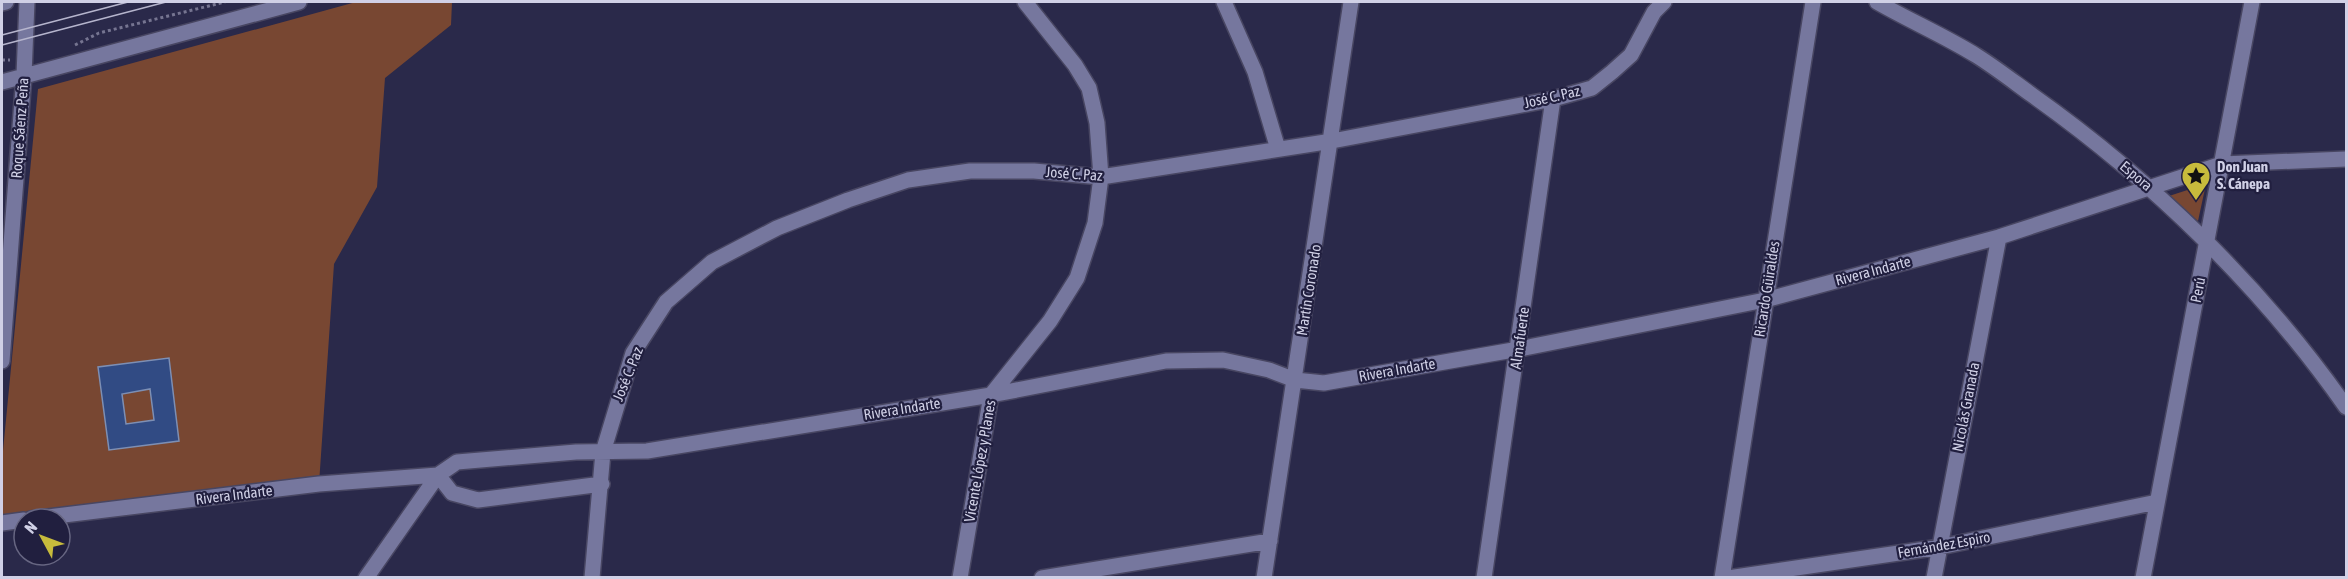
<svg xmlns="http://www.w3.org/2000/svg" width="2348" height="579" viewBox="0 0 2348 579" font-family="'Asap Condensed',sans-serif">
	<rect width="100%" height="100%" fill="#2a294a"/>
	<path fill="#784732" d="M356,2h96l-1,23 -66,53 -8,109 -43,77 -15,220 -317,32v-55l36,-372z
		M2206,184l-8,37 -29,-25z"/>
	<path fill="#314b84" stroke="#7d8fb4" stroke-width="1.5" fill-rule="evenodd" d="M169,358l10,83 -70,9 -11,-83zM150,389l4,31 -28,4 -4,-30z"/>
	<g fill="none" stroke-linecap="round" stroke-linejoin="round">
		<g stroke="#484662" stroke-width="18">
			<path id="minor" d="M1224,2l31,70 23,77
				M1877,2c33,19 68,34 100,54 19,12 37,26 55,39 120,85 230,192 314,312
				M2,3l4,-1
				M2,82l297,-80
				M2,361l22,-286 3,-73
				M438,475l14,18 26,7 124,-16
				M31,519l288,-35 119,-9 19,-13 119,-10 71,-1 344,-56 175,-34 57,-1 46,10 26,10 29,3 195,-34 246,-49 234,-63 223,-73 124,-5
				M2,523l22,-3
				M366,578l72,-103
				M592,578l11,-126 30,-99 33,-51 46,-40 65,-34 71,-28 60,-20 62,-9h64l67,6 231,-36 221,-42 39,-11 20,-16 19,-17 23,-43 10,-10
				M960,578l31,-183 59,-74 27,-43 18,-55 6,-46 -4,-54 -8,-35 -14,-23 -50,-63
				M1042,578l228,-37
				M1264,578l87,-576
				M1484,578l69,-479
				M1722,578l91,-576
				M1728,578l212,-31 217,-45
				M1934,578l65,-341
				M2143,578l109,-576"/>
		</g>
		<path stroke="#767591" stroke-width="3" stroke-dasharray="3 3" stroke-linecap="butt" d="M75,45l24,-12 126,-31
			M2,60h8"/>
		<use href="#minor" stroke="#76779e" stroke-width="15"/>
		<path stroke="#b6b5cd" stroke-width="1.5" d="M2,35l126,-33
			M2,45l164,-43"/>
	</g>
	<defs>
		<g id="sight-pin" transform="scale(1.5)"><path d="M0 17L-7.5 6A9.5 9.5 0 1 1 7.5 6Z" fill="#c7bb3c" stroke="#211f3f"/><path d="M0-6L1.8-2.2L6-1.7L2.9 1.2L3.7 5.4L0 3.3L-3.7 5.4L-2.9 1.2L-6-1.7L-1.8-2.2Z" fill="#111"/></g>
	</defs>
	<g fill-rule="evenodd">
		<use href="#sight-pin" x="2196" y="176"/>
	</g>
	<g text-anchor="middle" stroke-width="4.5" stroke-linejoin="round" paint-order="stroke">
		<g font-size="15" fill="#d0d0e6" stroke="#211f3f">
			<text transform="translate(1552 97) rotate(-13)" y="5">José C. Paz</text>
			<text transform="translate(20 128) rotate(-86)" y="5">Roque Sáenz Peña</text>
			<text transform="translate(1074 174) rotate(4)" y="5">José C. Paz</text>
			<text transform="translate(2136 176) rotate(40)" y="5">Espora</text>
			<text transform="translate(1873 271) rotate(-15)" y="5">Rivera Indarte</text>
			<text transform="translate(1767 289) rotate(-81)" y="5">Ricardo Güiraldes</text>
			<text transform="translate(1309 290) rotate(-81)" y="5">Martín Coronado</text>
			<text transform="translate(2198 290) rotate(-79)" y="5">Perú</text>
			<text transform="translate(1520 338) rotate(-82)" y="5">Almafuerte</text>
			<text transform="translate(1397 370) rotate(-10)" y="5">Rivera Indarte</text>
			<text transform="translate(628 374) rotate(-68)" y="5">José C. Paz</text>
			<text transform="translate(1966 407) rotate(-79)" y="5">Nicolás Granada</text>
			<text transform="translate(902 409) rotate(-9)" y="5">Rivera Indarte</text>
			<text transform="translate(980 461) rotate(-80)" y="5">Vicente López y Planes</text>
			<text transform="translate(234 495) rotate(-7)" y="5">Rivera Indarte</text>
			<text transform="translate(1944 545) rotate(-10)" y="5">Fernández Espiro</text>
		</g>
		<g font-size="15" font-weight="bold" fill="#d0d0e6" stroke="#211f3f" text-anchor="start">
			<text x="2217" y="172">Don Juan<tspan x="2217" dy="17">S. Cánepa</tspan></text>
		</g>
	</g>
	<rect width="2348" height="579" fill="none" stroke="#d0d0e6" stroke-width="6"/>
	<g transform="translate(42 537) rotate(311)"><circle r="28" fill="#211f3f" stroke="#676682" stroke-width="1.5"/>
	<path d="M0-4.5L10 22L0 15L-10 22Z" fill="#c7bb3c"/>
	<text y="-9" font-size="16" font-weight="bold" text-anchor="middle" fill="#d0d0e6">N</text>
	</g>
</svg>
